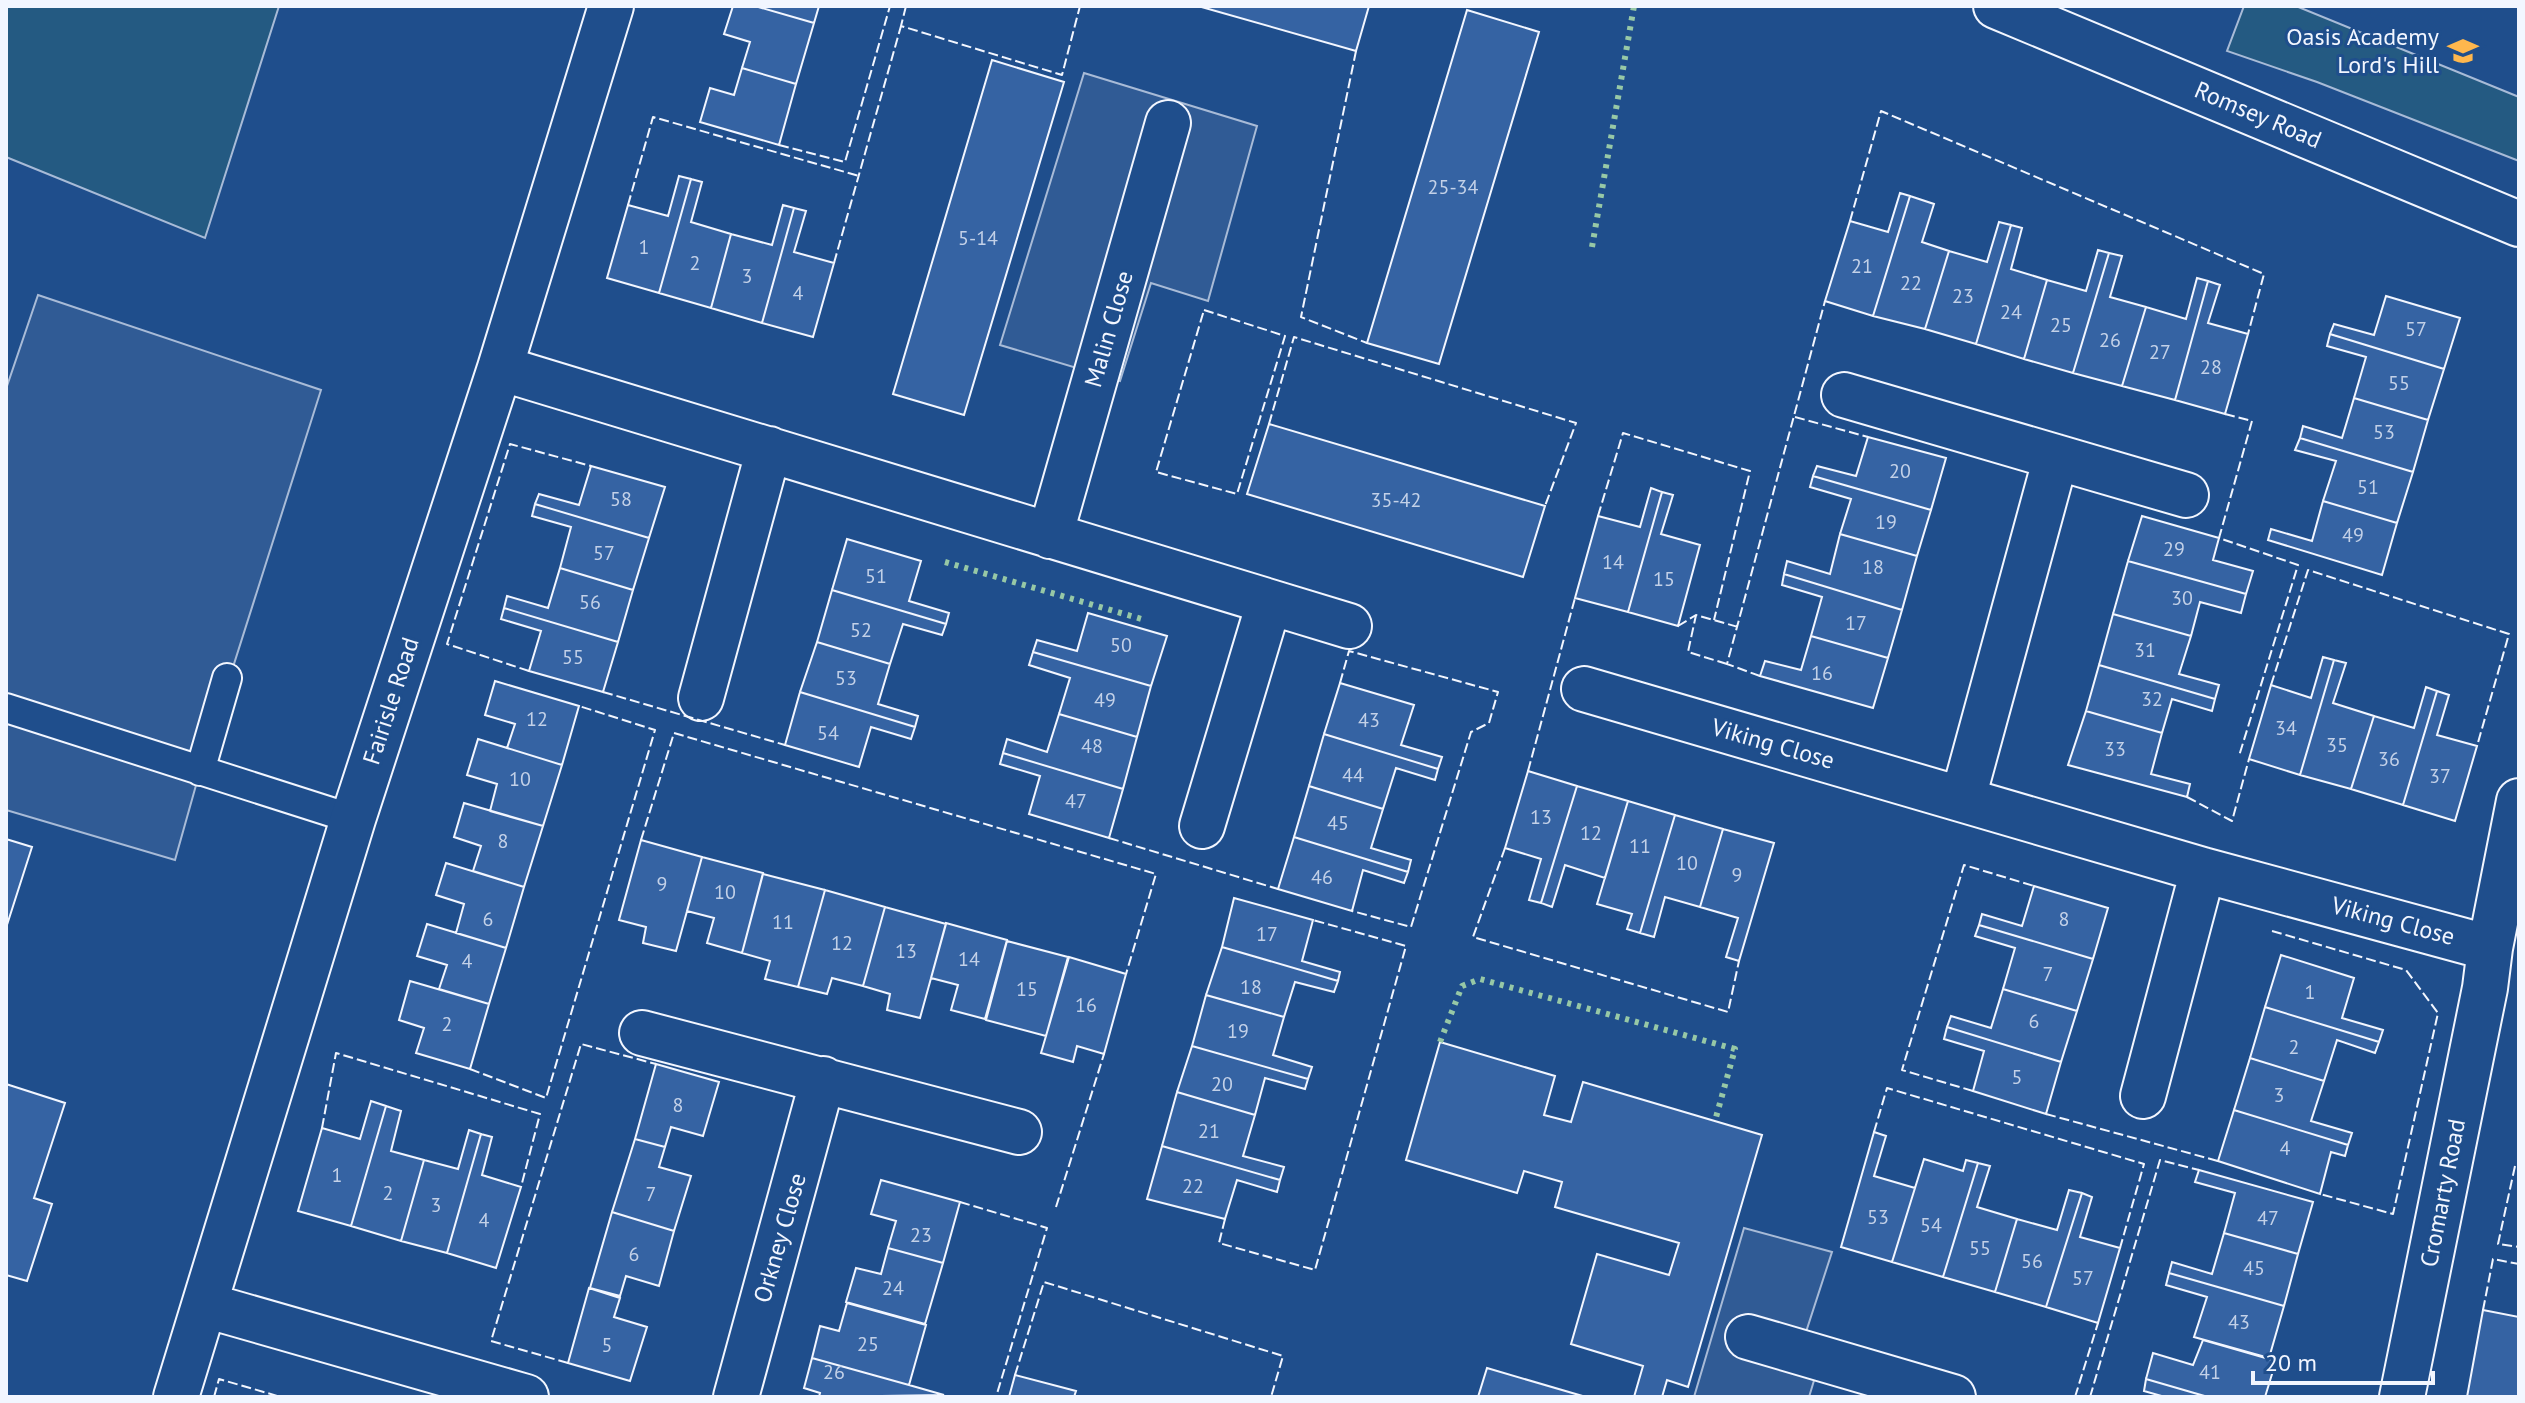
<svg xmlns="http://www.w3.org/2000/svg" width="2525" height="1403" viewBox="0 0 2525 1403" font-family="'PT Sans',sans-serif">
	<rect width="100%" height="100%" fill="#1f4e8c"/>
	<path fill="#245a82" stroke="#a8bbd7" stroke-width="2" d="M6,6h273l-74,232 -199,-81z
		M2244,6h52l223,91v64l-202,-79 -90,-31z"/>
	<path fill="#305b95" stroke="#a8bbd7" stroke-width="2" d="M1084,73l173,53 -49,175 -57,-18 -31,98 -120,-36z
		M38,295l283,95 -121,381 -25,89 -169,-50v-421z
		M1744,1228l88,24 -26,80 20,9 -17,56h-115z"/>
	<path fill="#3563a3" stroke="#f2f6ff" stroke-width="2" d="M733,6h22l59,17 -18,61 -54,-16 8,-26 -26,-8z
		M755,6h64l-5,17z
		M1198,6h171l-13,45z
		M1467,10l72,22 -100,332 -72,-21z
		M992,60l72,22 -100,333 -71,-21z
		M742,68l54,16 -17,61 -79,-23 10,-34 24,7z
		M679,176l12,3 -32,114 -52,-15 21,-73 40,11z
		M691,179l11,3 -11,40 40,12 -20,74 -52,-15z
		M1900,193l10,3 -37,120 -48,-15 25,-80 38,11z
		M1910,196l24,8 -12,38 27,9 -24,78 -52,-13z
		M783,205l11,3 -32,115 -51,-15 20,-74 41,11z
		M794,208l12,3 -12,41 40,11 -21,74 -51,-14z
		M1999,222l12,3 -35,119 -51,-15 24,-78 38,11z
		M2011,225l11,3 -11,41 36,11 -23,79 -48,-15z
		M2098,250l11,3 -36,120 -49,-14 23,-79 39,11z
		M2109,253l13,3 -12,41 36,10 -24,79 -49,-13z
		M2197,278l11,3 -33,119 -53,-14 24,-79 40,12z
		M2208,281l12,4 -12,38 40,11 -23,80 -50,-14z
		M2386,296l74,22 -16,51 -114,-35 4,-10 40,11z
		M2330,334l114,35 -16,51 -74,-22 12,-41 -39,-11z
		M2354,398l74,22 -15,52 -113,-34 3,-12 39,12z
		M1269,424l276,82 -22,71 -276,-83z
		M1868,437l78,21 -15,52 -118,-34 4,-10 39,10z
		M2300,438l113,34 -16,51 -74,-22 13,-40 -41,-11z
		M591,466l74,21 -16,51 -114,-34 4,-10 40,11z
		M1813,476l118,34 -14,46 -77,-22 11,-35 -41,-12z
		M1651,488l11,4 -34,120 -53,-14 23,-82 42,11z
		M1662,492l11,3 -12,39 39,11 -22,81 -50,-14z
		M2323,501l74,22 -15,52 -114,-35 3,-11 41,12z
		M535,504l114,34 -16,52 -73,-22 11,-41 -39,-11z
		M2142,516l77,22 -6,22 40,11 -7,23 -118,-33z
		M1840,534l77,22 -15,54 -118,-36 3,-13 43,13z
		M847,539l74,22 -12,40 40,12 -3,11 -114,-34z
		M2128,561l118,33 -5,19 -41,-11 -9,34 -78,-22z
		M560,568l73,22 -15,52 -114,-34 3,-12 41,12z
		M1784,574l118,36 -14,48 -77,-22 11,-39 -40,-12z
		M832,590l114,34 -4,11 -39,-11 -13,40 -73,-22z
		M504,608l114,34 -15,50 -74,-21 12,-40 -40,-12z
		M1088,613l79,23 -16,50 -118,-34 4,-12 40,11z
		M2113,614l78,22 -12,38 40,11 -4,14 -116,-34z
		M1811,636l77,22 -15,50 -113,-32 5,-15 36,9z
		M817,642l73,22 -12,40 40,12 -3,11 -115,-35z
		M1033,652l118,34 -14,51 -78,-23 11,-36 -41,-13z
		M2323,657l11,3 -34,115 -51,-16 22,-74 40,13z
		M2334,660l12,3 -13,40 41,13 -23,73 -51,-14z
		M2099,665l116,34 -3,12 -40,-12 -10,34 -76,-22z
		M495,681l84,25 -17,59 -55,-17 8,-24 -30,-9z
		M1340,683l74,22 -13,40 41,12 -4,12 -114,-35z
		M2426,687l11,4 -34,114 -52,-16 23,-73 40,12z
		M2437,691l12,4 -12,40 40,11 -22,75 -52,-16z
		M800,692l115,35 -4,12 -40,-12 -12,40 -74,-22z
		M2086,711l76,22 -11,41 39,10 -3,13 -119,-32z
		M1059,714l78,23 -14,52 -120,-36 4,-14 40,13z
		M1324,734l114,35 -3,11 -39,-12 -13,41 -74,-23z
		M478,739l84,26 -19,61 -53,-15 7,-27 -30,-9z
		M1003,753l120,36 -14,49 -80,-24 11,-38 -40,-12z
		M1528,771l49,15 -36,117 -12,-3 12,-41 -36,-11z
		M1309,786l74,23 -12,39 40,12 -3,12 -114,-35z
		M1577,786l51,15 -23,77 -40,-13 -13,42 -11,-4z
		M1628,801l47,14 -35,118 -13,-4 5,-15 -35,-10z
		M464,803l79,23 -19,61 -51,-16 8,-25 -27,-9z
		M1675,815l48,14 -23,78 -35,-10 -11,40 -14,-4z
		M1723,829l51,14 -35,118 -13,-4 12,-39 -38,-11z
		M1294,837l114,35 -4,11 -41,-13 -11,41 -74,-22z
		M6,839l26,8 -26,81z
		M641,840l61,17 -26,94 -33,-8 3,-16 -27,-7z
		M702,857l61,16 -21,80 -35,-10 7,-25 -27,-7z
		M446,863l78,24 -18,61 -50,-15 8,-29 -28,-9z
		M763,874l62,16 -27,97 -33,-8 5,-18 -28,-8z
		M2034,886l74,22 -15,51 -114,-34 3,-11 40,12z
		M825,890l60,17 -22,79 -31,-8 -5,16 -29,-7z
		M1234,898l79,22 -11,41 38,11 -2,9 -116,-34z
		M885,907l61,17 -26,94 -33,-8 3,-16 -27,-8z
		M946,923l61,17 -22,79 -34,-9 7,-25 -27,-7z
		M427,924l79,24 -17,56 -50,-15 8,-24 -30,-9z
		M1979,925l114,34 -16,52 -74,-22 12,-41 -40,-12z
		M1007,941l61,16 -22,79 -60,-16z
		M1222,947l116,34 -4,11 -39,-10 -11,35 -78,-22z
		M2281,955l73,23 -12,40 41,12 -4,12 -114,-35z
		M1069,957l57,17 -22,80 -27,-8 -4,16 -32,-9z
		M410,981l79,23 -19,65 -54,-16 8,-25 -25,-8z
		M2003,989l74,22 -16,51 -114,-35 4,-11 40,12z
		M1206,995l78,22 -11,38 39,12 -4,12 -116,-33z
		M2265,1007l114,35 -4,11 -38,-13 -13,41 -74,-23z
		M1947,1027l114,35 -15,52 -73,-23 11,-40 -40,-12z
		M1440,1042l115,34 -11,39 27,7 12,-40 179,53 -74,252 -21,-7 -5,17h-28l9,-31 -72,-22 26,-90 72,21 10,-32 -124,-36 7,-25 -38,-11 -7,22 -111,-33z
		M1192,1046l116,33 -3,10 -40,-11 -10,37 -78,-23z
		M2250,1058l74,23 -13,40 41,12 -4,12 -114,-35z
		M656,1064l63,18 -16,54 -32,-9 -6,20 -30,-8z
		M6,1084l59,19 -31,95 18,6 -25,77 -21,-6z
		M1177,1092l78,23 -12,41 41,11 -4,13 -118,-34z
		M371,1101l15,5 -35,120 -53,-15 24,-83 38,11z
		M386,1106l15,5 -10,40 33,9 -23,81 -50,-15z
		M2234,1110l114,35 -3,11 -14,-4 -11,42 -102,-33z
		M469,1130l12,4 -34,119 -46,-12 23,-81 34,9z
		M1874,1132l12,4 -12,40 41,12 -23,74 -51,-15z
		M481,1134l11,3 -10,38 39,12 -25,81 -49,-15z
		M635,1139l30,8 -6,20 32,9 -17,55 -62,-19z
		M1162,1146l118,34 -3,12 -40,-12 -12,39 -78,-20z
		M1924,1159l39,12 3,-11 12,3 -35,114 -51,-15z
		M1978,1163l12,3 -13,41 40,12 -22,73 -52,-15z
		M2199,1170l114,32 -15,52 -74,-21 11,-40 -40,-11z
		M881,1180l79,22 -17,61 -55,-15 8,-27 -25,-7z
		M2069,1190l13,3 -36,114 -51,-15 22,-73 40,11z
		M2082,1193l10,4 -12,40 40,11 -22,75 -52,-16z
		M612,1212l62,19 -15,55 -33,-10 -6,20 -30,-8z
		M2224,1233l74,21 -14,52 -115,-33 3,-11 40,12z
		M888,1248l55,15 -18,61 -79,-22 10,-34 25,6z
		M2169,1273l115,33 -15,52 -75,-21 13,-40 -41,-12z
		M589,1288l31,10 -6,19 33,10 -17,54 -62,-18z
		M847,1303l79,22 -17,60 -97,-27 8,-32 19,5z
		M2483,1310l36,7v80h-52z
		M2203,1340l73,21 -11,36h-57l-62,-18 7,-26 40,12z
		M812,1358l97,27 35,10 -125,2 1,-4 -16,-5z
		M1487,1368l99,29h-108z
		M1015,1375l61,16 -2,6h-65z
		M2146,1379l62,18h-43l-21,-6z"/>
	<g fill="none" stroke-linecap="round" stroke-linejoin="round">
		<g stroke="#f2f6ff" stroke-width="32">
			<path id="lane" d="M6,708l347,111
				M200,771l27,-93"/>
		</g>
		<g stroke="#f2f6ff" stroke-width="48">
			<path id="street" d="M500,368l849,258
				M1844,395l342,100
				M1050,536l118,-413
				M1584,689l619,181 287,78
				M701,698l68,-249
				M1963,798l93,-341
				M1202,826l67,-223
				M642,1033l377,99
				M2143,1096l60,-226
				M205,1305l321,92
				M1748,1337l205,60
				M176,1397l177,-578 147,-451 111,-362
				M736,1397l87,-318
				M2402,1397l83,-409 5,-40 29,-147"/>
		</g>
		<g stroke="#f2f6ff" stroke-width="48">
			<path id="primary" d="M1996,6l523,218"/>
		</g>
		<use href="#lane" stroke="#1f4e8c" stroke-width="28"/>
		<use href="#street" stroke="#1f4e8c" stroke-width="44"/>
		<use href="#primary" stroke="#1f4e8c" stroke-width="44"/>
		<path stroke="#97c8a6" stroke-width="6" stroke-dasharray="4 6" stroke-linecap="butt" d="M1592,247l42,-241
			M945,562l200,58
			M1440,1042l22,-56 18,-7 255,70 -20,72"/>
		<path stroke="#f2f6ff" stroke-width="2" stroke-dasharray="10 4" stroke-linecap="butt" d="M906,6l-5,20 161,49 18,-69
			M1356,51l-55,266 66,26
			M779,145l66,17 45,-156
			M628,205l25,-88 206,59
			M1850,221l31,-110 383,163 -16,60
			M834,263l67,-237
			M1204,310l81,26 -48,158 -81,-22z
			M2225,414l27,7 -33,117 79,27 -59,191
			M1795,417l73,20
			M1269,424l25,-87 282,86 -31,83
			M1598,516l25,-83 127,38 -36,149
			M1678,626l18,-11
			M1727,664l-39,-12 8,-37 42,12
			M529,671l-82,-27 63,-200 81,22
			M1760,676l-33,-12 98,-363
			M1340,683l9,-32 149,41 -9,31 -18,9 -60,195 -59,-16
			M2271,685l37,-115 201,64 -32,112
			M603,692l182,53
			M1528,771l47,-173
			M2187,797l45,24 17,-62
			M1109,838l169,51
			M641,840l33,-107 482,141 -30,100
			M1505,848l-32,89 255,75 11,-51
			M2272,931l134,39 32,43 -45,201 -73,-20
			M470,1069l76,29 109,-368 -76,-24
			M1973,1091l-71,-21 62,-205 70,21
			M2046,1114l172,47
			M322,1128l14,-75 204,61 -19,73
			M1874,1132l13,-44 257,76 -24,84
			M2515,1166l-17,78 21,3
			M960,1202l87,26 -51,169
			M1056,1207l48,-153
			M1225,1219l-6,24 96,27 91,-324 -93,-26
			M2483,1310l10,-51 26,5
			M568,1363l-77,-22 90,-297 75,20
			M1015,1375l29,-93 239,74 -12,41
			M214,1397l5,-18 62,18
			M2075,1397l23,-74
			M2090,1397l70,-237 39,10"/>
	</g>
	<defs>
		<g id="school-bare" transform="scale(2.4)"><path d="M0-5L7-2L0 1L-7-2ZM-4 1L0 2.5L4 1V4Q0 6-4 4Z" fill="#ffb74d" stroke="#1f4e8c" stroke-width="2.5" paint-order="stroke"/></g>
	</defs>
	<g fill-rule="evenodd">
		<use href="#school-bare" x="2463" y="51"/>
	</g>
	<g text-anchor="middle" stroke-width="6" stroke-linejoin="round" paint-order="stroke">
		<g font-size="20" fill="#c3d1e8">
			<text x="1453" y="194">25-34</text>
			<text x="978" y="245">5-14</text>
			<text x="644" y="254">1</text>
			<text x="695" y="270">2</text>
			<text x="1862" y="273">21</text>
			<text x="747" y="283">3</text>
			<text x="1911" y="290">22</text>
			<text x="798" y="300">4</text>
			<text x="1963" y="303">23</text>
			<text x="2011" y="319">24</text>
			<text x="2061" y="332">25</text>
			<text x="2416" y="336">57</text>
			<text x="2110" y="347">26</text>
			<text x="2160" y="359">27</text>
			<text x="2211" y="374">28</text>
			<text x="2399" y="390">55</text>
			<text x="2384" y="439">53</text>
			<text x="1900" y="478">20</text>
			<text x="2368" y="494">51</text>
			<text x="621" y="506">58</text>
			<text x="1396" y="507">35-42</text>
			<text x="1886" y="529">19</text>
			<text x="2353" y="542">49</text>
			<text x="2174" y="556">29</text>
			<text x="604" y="560">57</text>
			<text x="1613" y="569">14</text>
			<text x="1873" y="574">18</text>
			<text x="876" y="583">51</text>
			<text x="1664" y="586">15</text>
			<text x="2182" y="605">30</text>
			<text x="590" y="609">56</text>
			<text x="1856" y="630">17</text>
			<text x="861" y="637">52</text>
			<text x="1121" y="652">50</text>
			<text x="2145" y="657">31</text>
			<text x="573" y="664">55</text>
			<text x="1822" y="680">16</text>
			<text x="846" y="685">53</text>
			<text x="2152" y="706">32</text>
			<text x="1105" y="707">49</text>
			<text x="537" y="726">12</text>
			<text x="1369" y="727">43</text>
			<text x="2286" y="735">34</text>
			<text x="828" y="740">54</text>
			<text x="2337" y="752">35</text>
			<text x="1092" y="753">48</text>
			<text x="2115" y="756">33</text>
			<text x="2389" y="766">36</text>
			<text x="1353" y="782">44</text>
			<text x="2440" y="783">37</text>
			<text x="520" y="786">10</text>
			<text x="1076" y="808">47</text>
			<text x="1541" y="824">13</text>
			<text x="1338" y="830">45</text>
			<text x="1591" y="840">12</text>
			<text x="503" y="848">8</text>
			<text x="1640" y="853">11</text>
			<text x="1687" y="870">10</text>
			<text x="1737" y="882">9</text>
			<text x="1322" y="884">46</text>
			<text x="662" y="891">9</text>
			<text x="725" y="899">10</text>
			<text x="488" y="926">6</text>
			<text x="2064" y="926">8</text>
			<text x="783" y="929">11</text>
			<text x="1267" y="941">17</text>
			<text x="842" y="950">12</text>
			<text x="906" y="958">13</text>
			<text x="969" y="966">14</text>
			<text x="467" y="968">4</text>
			<text x="2048" y="981">7</text>
			<text x="1251" y="994">18</text>
			<text x="1027" y="996">15</text>
			<text x="2310" y="999">1</text>
			<text x="1086" y="1012">16</text>
			<text x="2034" y="1028">6</text>
			<text x="447" y="1031">2</text>
			<text x="1238" y="1038">19</text>
			<text x="2294" y="1054">2</text>
			<text x="2017" y="1084">5</text>
			<text x="1222" y="1091">20</text>
			<text x="2279" y="1102">3</text>
			<text x="678" y="1112">8</text>
			<text x="1209" y="1138">21</text>
			<text x="2285" y="1155">4</text>
			<text x="337" y="1182">1</text>
			<text x="1193" y="1193">22</text>
			<text x="388" y="1200">2</text>
			<text x="651" y="1201">7</text>
			<text x="436" y="1212">3</text>
			<text x="1878" y="1224">53</text>
			<text x="2268" y="1225">47</text>
			<text x="484" y="1227">4</text>
			<text x="1931" y="1232">54</text>
			<text x="921" y="1242">23</text>
			<text x="1980" y="1255">55</text>
			<text x="634" y="1261">6</text>
			<text x="2032" y="1268">56</text>
			<text x="2254" y="1275">45</text>
			<text x="2083" y="1285">57</text>
			<text x="893" y="1295">24</text>
			<text x="2239" y="1329">43</text>
			<text x="868" y="1351">25</text>
			<text x="607" y="1352">5</text>
			<text x="834" y="1379">26</text>
			<text x="2210" y="1379">41</text>
		</g>
		<g font-size="24" fill="#f2f6ff" stroke="#1f4e8c" text-anchor="end">
			<text x="2439" y="45">Oasis Academy<tspan x="2439" dy="28">Lord's Hill</tspan></text>
		</g>
		<g font-size="24" fill="#f2f6ff" stroke="#1f4e8c">
			<text transform="translate(2258 115) rotate(23)" y="8">Romsey Road</text>
			<text transform="translate(1109 329) rotate(-74)" y="8">Malin Close</text>
			<text transform="translate(391 701) rotate(-72)" y="8">Fairisle Road</text>
			<text transform="translate(1773 744) rotate(16)" y="8">Viking Close</text>
			<text transform="translate(2393 921) rotate(15)" y="8">Viking Close</text>
			<text transform="translate(2443 1193) rotate(-79)" y="8">Cromarty Road</text>
			<text transform="translate(780 1238) rotate(-74)" y="8">Orkney Close</text>
		</g>
	</g>
	<rect width="2525" height="1403" fill="none" stroke="#f2f6ff" stroke-width="16"/>
	<path d="M2253 1371v12h180v-12" fill="none" stroke="#f2f6ff" stroke-width="4"/>
	<text x="2265" y="1371" font-size="24" fill="#f2f6ff" stroke="#1f4e8c" stroke-width="6" paint-order="stroke">20 m</text>
</svg>
